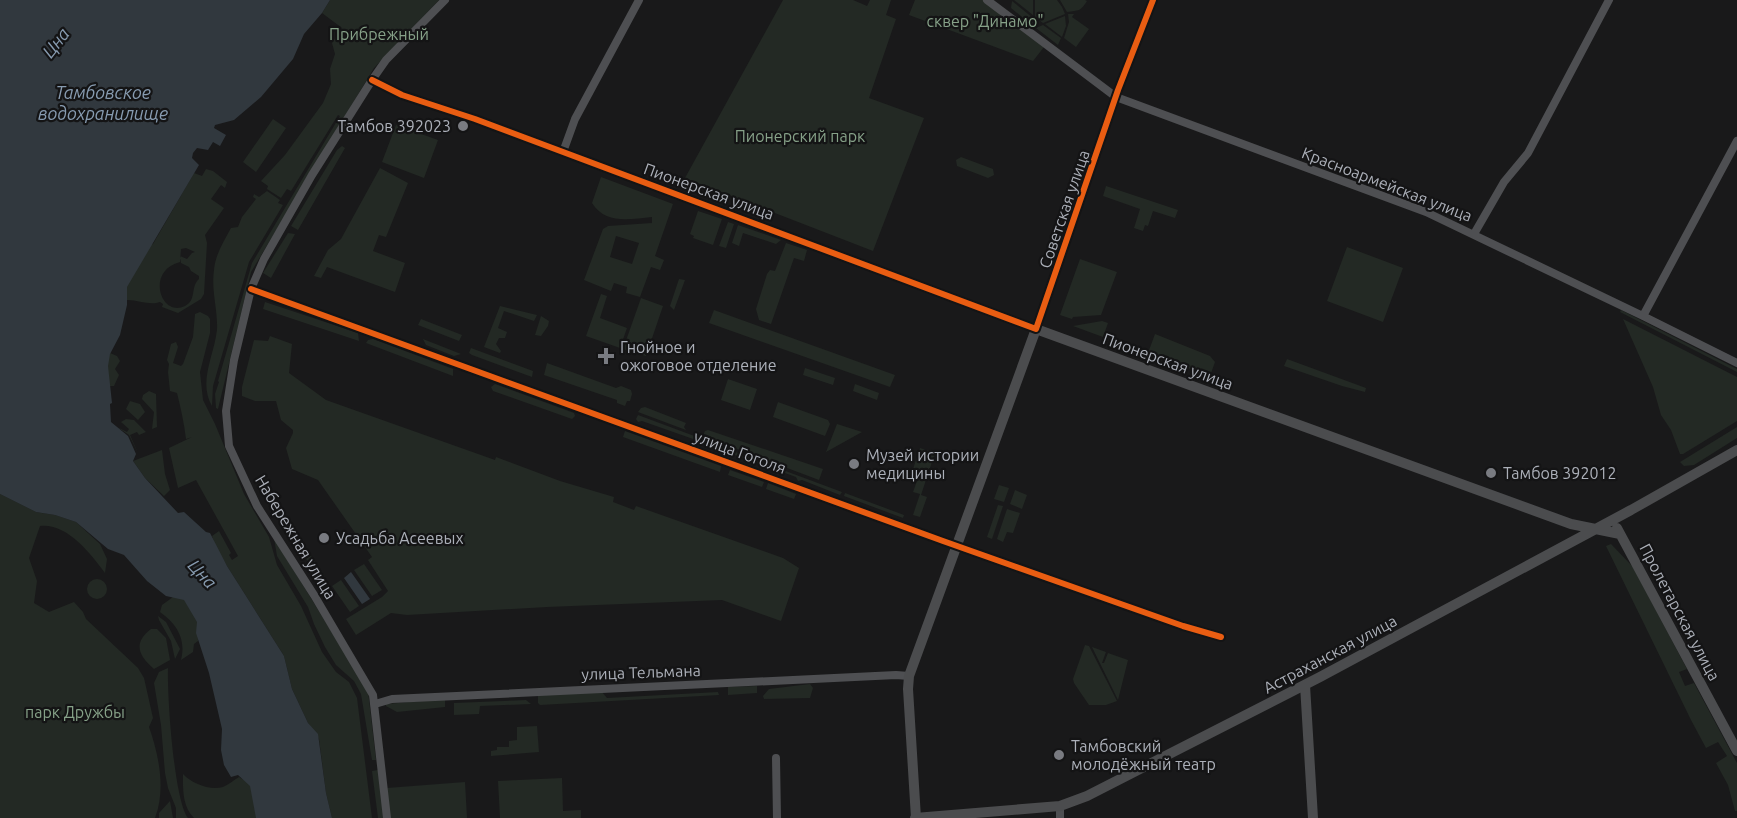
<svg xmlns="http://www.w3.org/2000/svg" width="1737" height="818" viewBox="0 0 1737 818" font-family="Ubuntu,sans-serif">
	<rect width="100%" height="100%" fill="#19191a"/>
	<path fill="#232924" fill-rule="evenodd" d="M330,0h109l-65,68 -123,204 -33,137 -2,-1 -1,-14 4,-12 -1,-1 34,-118 88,-147 -2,-1 -47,76 -4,-2 -6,9 -14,-9 1,-3 -7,-5 24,-26 38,-52 8,-19 -1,-15 5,-15 -3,-11 10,-15 -20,-15z
		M783,0h70l14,6 3,-6h21l-5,15 10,4 -27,79 55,20 -51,133 -188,-73z
		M915,0h77l52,47 -11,14 -124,-46z
		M1014,0h19v15z
		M1035,0h22l5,7 3,7 -22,9 -8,-6z
		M1060,0h25l2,1c-7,11 -8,9 -20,11z
		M1012,1l21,17v8l-22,-18z
		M1068,14h6l-2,3 17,12 -13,18 -12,-9 5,-16z
		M1065,16l1,10 -4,11 -17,-13z
		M1043,25l18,13 -3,7 -22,-17z
		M273,119l13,9 -30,44 -13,-10z
		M396,125l42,15 -14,38 -42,-16z
		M342,146l3,2 -47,82 -7,-4 46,-76z
		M961,157l32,12 1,6 -6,3 -31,-12 -1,-6z
		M380,168l28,15 -22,54 -7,-2 -6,16 32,12 -10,29 -68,-25 -6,11 -7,-2 14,-26 13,-11z
		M206,169l7,2 14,11 -2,6 -4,-3 -10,14 13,9 -19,27 2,8 -3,51 -3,5 -23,14 -16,-6 1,-3 -3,-2c-11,4 -23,-3 -35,-2l1,-16 24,-39 3,-1 41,-71 8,3zM186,248l9,4 -3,1 -5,6 -7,-3 1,7 8,4 2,4 8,5v3c-9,8 -2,21 -14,27 -24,12 -40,-35 -5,-44l1,-13z
		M601,177l72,27 -18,52 9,4 -4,10 -9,-3 -11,30 -14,-4 1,-6 -13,-4 -3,8 -27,-11 19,-51 5,-3 44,-3v-6c-22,2 -46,8 -60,-14zM616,236l23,7 -7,21 -22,-7z
		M1106,186l72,24 -3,8 -22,-7 -5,15 -3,-1 -2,6 -9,-3 6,-19 -37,-13z
		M267,191l13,9 -2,3 5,2 -34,57 -36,124 -1,20c-14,-24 2,-50 5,-76 1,-20 -6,-39 -3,-60 1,-15 10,-29 17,-42l7,-1 4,-10 14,-18 -3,-2 1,-3 5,3z
		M698,211l24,8 -9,26 -20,-7 1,-2 -4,-2z
		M728,222l6,2 -8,24 -7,-2z
		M738,225l43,15 -5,4 -33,-11 -4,13 -7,-3z
		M288,233l7,1 -24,44 -8,-5z
		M786,243l21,7 -3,11 -10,-3 -23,66 -12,-4 -3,-11 11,-35 3,-4 5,1z
		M1347,247l56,21 -20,54 -56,-21z
		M1080,259l37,13 -16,43 -28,2 -1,2 -12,-4z
		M679,279l6,1 -11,30 -4,-4z
		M601,294l6,2 -7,22 27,10 -7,20 -34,-12z
		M641,298l22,8 -17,50 -23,-7z
		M265,302l93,31 1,8 -96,-32z
		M500,306l37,9 -3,6 -30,-10 -6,17 9,4 -2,6h-6l-3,6 5,7 -1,2 -16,-6z
		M714,310l181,65 -5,12 -181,-64z
		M1621,310l116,59v3l-117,-60z
		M200,312l8,4 2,3v14l-10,39 3,28 12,24 29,70 25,43 8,28 24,41 21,46 14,20 13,10 8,16 15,120h-40l-6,-25 -7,-54 -11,-16 -16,-34 -8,-33 -57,-90 -10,-16 -5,-14 7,-5 12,22 -2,2 3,5 6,-4 -42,-76 -18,8 -9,-40 23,-11 -6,2c-2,-16 -5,-30 -9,-46l-7,-2 -2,-19 1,-8 -2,-4 4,-16 5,-2 2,5 -5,16 8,3 2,-2 10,-27 2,-23z
		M541,316l8,5 -1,5 -7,10 -6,-1z
		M421,319l41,16 -3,6 -41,-16z
		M1623,319l114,58v44l-54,33h-3l-9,-24 -10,-15 -8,-28z
		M1102,321l6,2 -5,14 -30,-11z
		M1155,334l55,22 5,6 -5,14 -62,-23z
		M270,336l22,8 -3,29 37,27 169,60 1,-3 64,24 54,16 -1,5 21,8 2,-4 147,52 16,10 -18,53 -59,-21 -175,7 -140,8 -16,-2 -35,22 -10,-16 36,-22 6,-6 -20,-31 4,-3 -54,-77 -26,-11 -6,-21 7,-15v-3l-12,-10 -5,-19h-21l-13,-5v-9l12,-47 14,1z
		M373,339l80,30v7l-87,-33 2,-3z
		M423,339l38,15 -7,2 -28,-11z
		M471,348l62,23 -1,6 -60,-22 -3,-2z
		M110,353l7,3 3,5 -5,8 4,6 -5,11h-4l-6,-19z
		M1287,359l79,29 -1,4 -23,-6 -58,-20z
		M547,363l69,25 5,-2 10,4 1,4 -2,7h-3l-2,5 -8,-3v-3l-73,-25z
		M805,368l30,10 -2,7 -30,-10z
		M728,379l29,10 -7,21 -29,-10z
		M495,384l79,29 1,3 -3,3 -79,-28 -2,-4z
		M855,384l24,9 -2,7 -24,-9z
		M149,391l7,3 1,33 -5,2 2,-17 -12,-13 1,-4z
		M130,401l10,3 5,8 -7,8 -12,-11z
		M778,402l50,18 2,4 -5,12 -52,-19z
		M645,407l41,16 -2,4 2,3 -48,-18 3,-4z
		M638,415l59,22 -1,3 -54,-19 -4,1 -2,-3z
		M126,419l8,1 12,12 -7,3 -2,-3 -7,3 8,18 -9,-18 -12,-8 10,5 2,-3 -8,-7z
		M837,424l25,8 -36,20z
		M1737,427v11l-43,27 -10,1 -4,-4z
		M708,430l115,39 -4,11 -116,-44 2,-5z
		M625,431l96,35 -1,6 -97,-35z
		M702,439l49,19 -2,2 -42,-15h-4z
		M920,448l15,5 -14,42 6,2 -7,20 -7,-2 7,-21 -7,-2 4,-11 -7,-3z
		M162,450l3,24 5,16 -6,6 -19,-18 -12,-17z
		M753,459l89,33 -2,3 -38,-15 -4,1 -2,-4 -44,-16z
		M730,470l34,12 -2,5 -34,-12z
		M768,483l28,11 -2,5 -28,-10z
		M999,485l10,3 -5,14 -10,-3z
		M1015,490l12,5 -5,14 -12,-5z
		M845,493l59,22 -1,3 -59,-22z
		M0,494l36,18 19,3 21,7 24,22 7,15 -2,14c-15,-20 -38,-50 -65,-47l-11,32 8,23 -3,22 15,9 25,-10 9,10 3,7 52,49 6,10 9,40 -4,9c10,28 17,63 6,91h-155z
		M998,505l5,1 -11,33 -5,-2z
		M1007,509l13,4 -7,20 -6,-1 -4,10 -6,-3z
		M284,526h7l33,49 -5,3z
		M274,538l94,153 8,69h-4l-11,-66 -7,-13 -18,-16 -11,-18 -11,-23 -6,-17 -31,-51z
		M1611,544l22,23 54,102 -8,3 6,14 9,-3 43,80v48h-2l-7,-26 -12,-22 11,-7 -9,-14 -12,6 -15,-28 -85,-174z
		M364,564l18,26 -10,6 -18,-26z
		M87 589a10 10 0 1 1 20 0a10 10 0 1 1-20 0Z
		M341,580l18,26 -9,6 -18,-26z
		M173,597l11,1 13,22 1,21 -4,3 -1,8 -12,8c5,-20 -3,-35 -21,-48l2,-7z
		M158,616l8,6 13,25 1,2 -5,10 -4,-18 -12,-21z
		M151,629h6l9,9 4,22 -16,9c-16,-14 -21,-26 -3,-40z
		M1085,645l4,1 28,55 -11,4h-17l-15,-22 -1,-4z
		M1092,647l14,5 -4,11h2l4,-10 20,7 -10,40z
		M168,668c-1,27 6,132 20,150h-12v-10l-8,-20 -3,-15 -4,-48 -7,-42 5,-11z
		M810,684l3,4 -3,10 -46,1 -1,-3 6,-7z
		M757,686v7l-29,2v-8z
		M602,692l5,6 111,-6 1,3 -179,10 -2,-2v-9z
		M445,699v8l-48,5 -11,-6v-2z
		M526,700l5,4 -51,2 -1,8 -25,1v-12z
		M537,726l2,26 -48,4v-5l6,-1v-3h12v-6l8,-1v-13z
		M378,770l6,48h-6l-6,-47z
		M183,774c8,9 27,17 40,13 5,-2 11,-7 16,-10l14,9 4,32h-63c-12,-12 -11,-29 -11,-44z
		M562,778l1,33 18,-1v8h-81l-2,-37z
		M465,782l2,36h-77l-3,-30z
		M170,801l3,17h-14v-5z"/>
	<path fill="#31383e" d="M0,0h330l-8,13 -18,21 -11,25 -32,38 -27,23 -19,5 -1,3 12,7 -6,11 -7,-4 -5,8 -11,-2 -4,5 -1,5 7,7 -72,122v18l-7,30 -10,19 -2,12 4,37 -2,1 1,18 17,14 8,18 -3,7 12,17 33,35 6,-1 22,20 4,1 17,33 57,90 8,33 16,34 10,11 8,59 6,25h-76l-6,-32 -12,-11 -7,2 -7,-12 -3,-15 1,-21 -13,-56 -13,-40 1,-11 -13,-22 -18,-4 -19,-15 -23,-26 -16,-6 -32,-27 -21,-7 -19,-3 -36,-18z
		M351,572l19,27 -8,5 -18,-26z"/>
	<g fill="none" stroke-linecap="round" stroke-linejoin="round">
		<path stroke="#4e4f52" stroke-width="8" d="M987,0l129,97 310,115 217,104 94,47
			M372,80l30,15 73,24 561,210 82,-239 35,-90
			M563,152l12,-33 64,-119
			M1474,234l30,-52 24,-29 81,-153
			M251,289l692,252 240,85 38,11
			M1643,316l94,-175
			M375,704l17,-5 504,-24 13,1
			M776,758l1,60
			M1060,806v12
			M387,818l-14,-123 -59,-100 -57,-89 -28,-60 -3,-35 8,-51 17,-71 13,-30 48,-84 60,-95 14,-20 59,-60"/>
		<path stroke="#4b4c4e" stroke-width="10" d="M1617,528l120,223
			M1305,685l8,133
			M915,818l145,-12 27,-10 233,-119 311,-167 106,-60
			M916,818l-8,-129 1,-13 127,-347 535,195 49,10"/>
		<g stroke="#141415" stroke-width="10">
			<path id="cycleway" d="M372,80l30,15 73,24 561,210 82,-239 35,-90
				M251,289l692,252 240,85 38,11"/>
		</g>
		<use href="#cycleway" stroke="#e95d12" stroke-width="6"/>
	</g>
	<g fill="#797b81" stroke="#141415" stroke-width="2">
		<circle cx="463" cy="126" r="6"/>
		<path d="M603 347h6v6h6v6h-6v6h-6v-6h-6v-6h6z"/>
		<circle cx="854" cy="464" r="6"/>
		<circle cx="1491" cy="473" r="6"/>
		<circle cx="324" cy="538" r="6"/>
		<circle cx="1059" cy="755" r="6"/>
	</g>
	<g text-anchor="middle" stroke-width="4.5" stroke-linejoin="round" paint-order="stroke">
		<g font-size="16" fill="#86a188" stroke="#141415">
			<text x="985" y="27">сквер "Динамо"</text>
			<text x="379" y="40">Прибрежный</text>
			<text x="800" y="142">Пионерский парк</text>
			<text x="75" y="718">парк Дружбы</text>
		</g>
		<g font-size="16" fill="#acb0b9" stroke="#141415" text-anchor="start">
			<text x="451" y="132" text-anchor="end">Тамбов 392023</text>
			<text x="620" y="353">Гнойное и<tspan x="620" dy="18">ожоговое отделение</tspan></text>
			<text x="866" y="461">Музей истории<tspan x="866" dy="18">медицины</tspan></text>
			<text x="1503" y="479">Тамбов 392012</text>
			<text x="336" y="544">Усадьба Асеевых</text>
			<text x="1071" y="752">Тамбовский<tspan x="1071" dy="18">молодёжный театр</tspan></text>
		</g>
		<g font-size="16" fill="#acb0b9" stroke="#141415">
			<text transform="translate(1387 184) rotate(21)" y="6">Красноармейская улица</text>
			<text transform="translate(709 191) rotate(20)" y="6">Пионерская улица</text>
			<text transform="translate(1064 209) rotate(-71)" y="6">Советская улица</text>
			<text transform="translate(1168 361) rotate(20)" y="6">Пионерская улица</text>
			<text transform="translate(740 452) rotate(20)" y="6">улица Гоголя</text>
			<text transform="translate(296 537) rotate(59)" y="6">Набережная улица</text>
			<text transform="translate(1680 612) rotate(62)" y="6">Пролетарская улица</text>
			<text transform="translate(1330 654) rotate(-28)" y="6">Астраханская улица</text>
			<text transform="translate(641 672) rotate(-2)" y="6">улица Тельмана</text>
		</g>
		<g font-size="18" font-style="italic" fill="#879bb0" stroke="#141415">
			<text transform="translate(56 43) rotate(-52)" y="6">Цна</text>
			<text x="103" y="99">Тамбовское<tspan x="103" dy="21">водохранилище</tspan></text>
			<text transform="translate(202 574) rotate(47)" y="6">Цна</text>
		</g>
	</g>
</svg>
